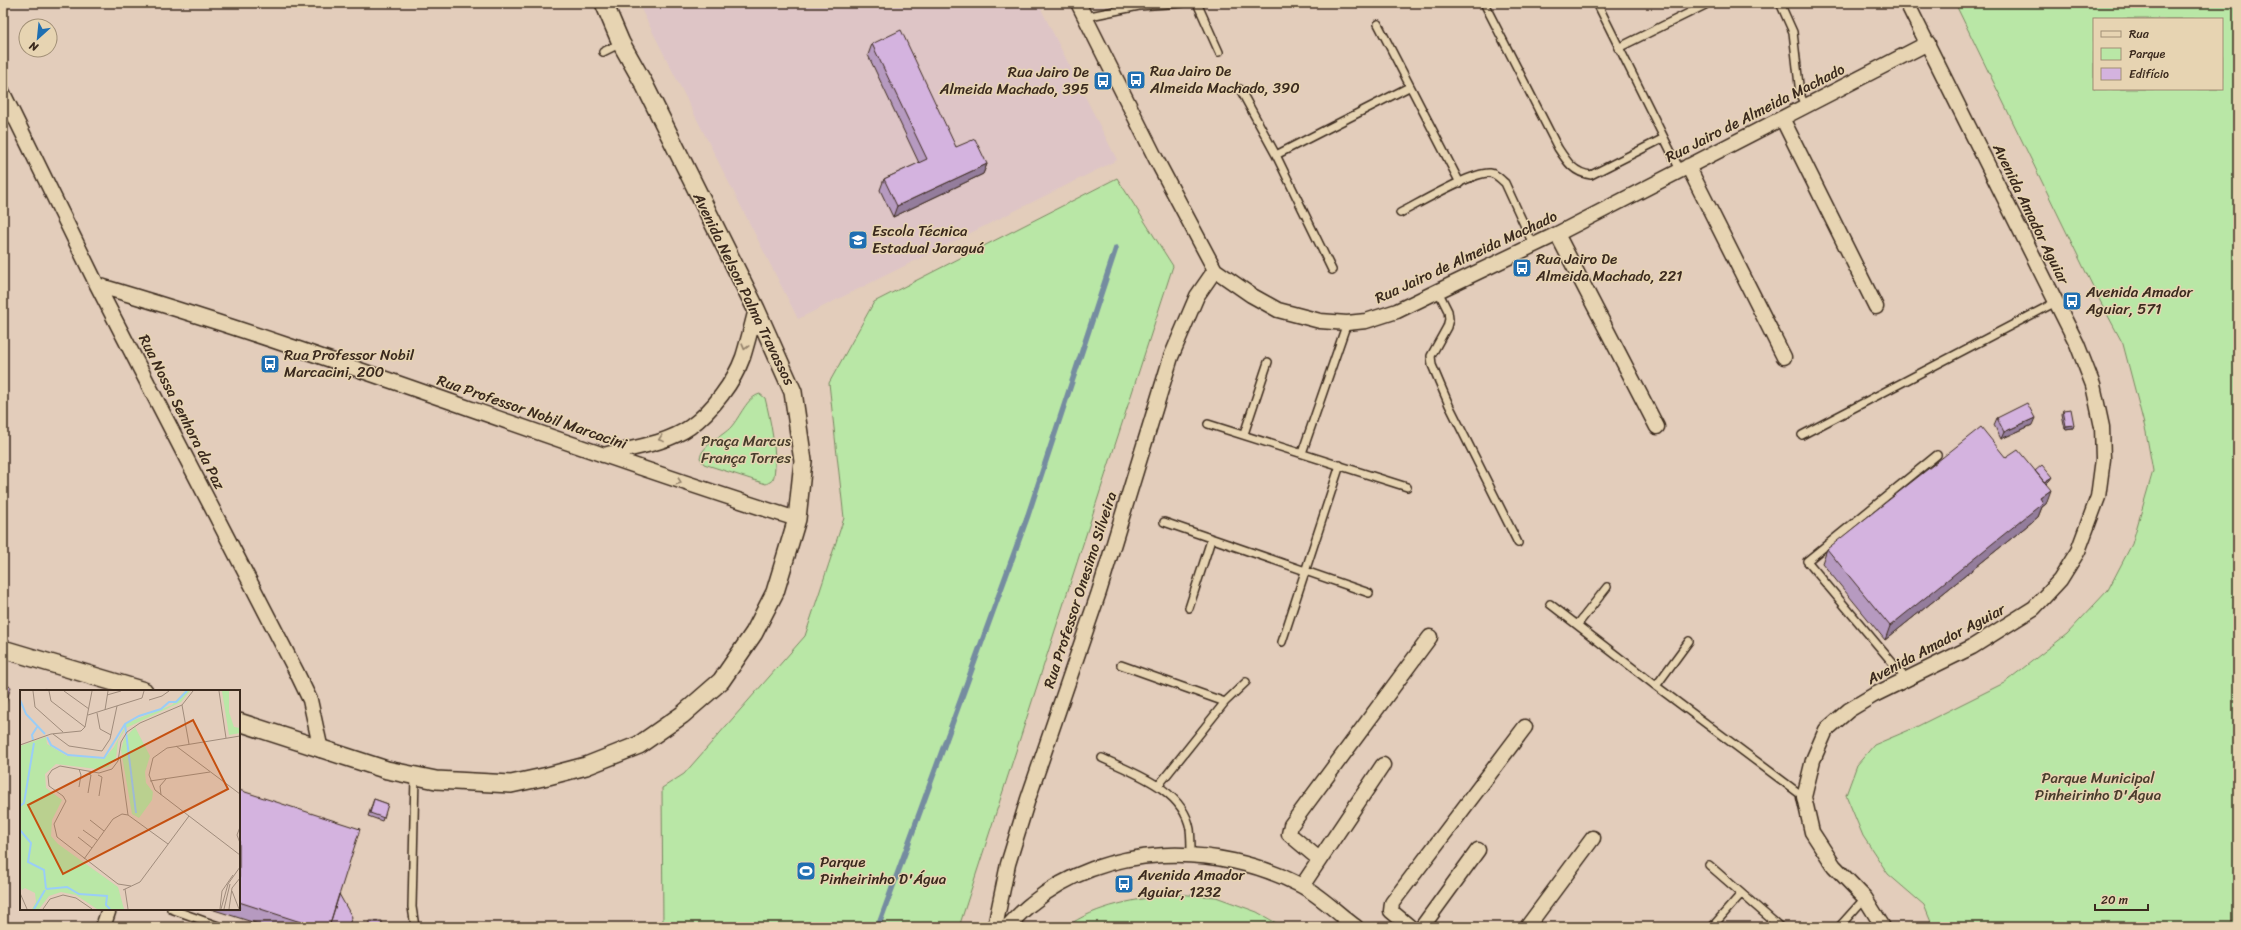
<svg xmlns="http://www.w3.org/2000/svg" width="2241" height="930" viewBox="0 0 2241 930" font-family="Sriracha,sans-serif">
	<rect width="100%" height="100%" fill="#e3cdbb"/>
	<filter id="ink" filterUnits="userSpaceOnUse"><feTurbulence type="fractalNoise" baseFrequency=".025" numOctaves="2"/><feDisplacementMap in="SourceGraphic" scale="8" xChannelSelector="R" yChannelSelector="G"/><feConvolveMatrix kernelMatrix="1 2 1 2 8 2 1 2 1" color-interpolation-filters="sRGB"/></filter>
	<g filter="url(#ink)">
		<path fill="#dec5c6" d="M638,3h400l79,157 -319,159z"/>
		<path fill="#b9e7a6" stroke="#7a8862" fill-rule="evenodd" d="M1955,3h283v924h-305l-9,-22 -36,-31 -25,-38 -17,-41 11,-30 17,-20 40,-17 90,-45 63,-49 41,-44 24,-46 21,-73 -7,-39 -23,-88 -25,-47zM2094,19h128v70h-128z
			M1117,178l56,88 -214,661h-296l-1,-139 22,-14 121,-138 39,-118 -15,-135 45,-81z
			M760,394l5,4c5,20 13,58 9,78 -1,5 -4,6 -8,8l-62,-20 -4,-6c2,-13 23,-22 31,-31 9,-10 16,-30 29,-33z
			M1175,894l41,3 41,15 26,15h-217c30,-22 72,-28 109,-33z"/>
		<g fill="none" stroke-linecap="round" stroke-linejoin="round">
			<path stroke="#748ca0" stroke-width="5.5" d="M878,927l150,-412 88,-267"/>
			<g stroke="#3b2a1e" stroke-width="10">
				<path id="service" d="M1197,3l22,49
					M1484,3l74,145c9,14 16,25 33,27l73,-37
					M1597,3l83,167
					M1780,3l13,29 7,62 5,12
					M1085,17l54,-11 43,-3
					M1378,24l82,159
					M1618,48l87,-43
					M603,52l18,-9
					M1240,89l36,66
					M1400,213c18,-9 73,-42 90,-40 7,1 10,6 15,10l28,61
					M1332,270l-56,-115 133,-68
					M1438,291l10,20 1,8 -2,8 -16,29 1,9 17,40 69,138
					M1208,424l199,63
					M1244,434l24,-72
					M1802,435l254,-133
					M1302,453l45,-130
					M1164,522l205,71
					M1550,604l106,82 148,111
					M1189,608l22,-68
					M1578,624l29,-37
					M1282,642l58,-177
					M1121,665l104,37
					M1907,680l-100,-119 130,-106
					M1656,686l33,-45
					M1102,758c31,15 81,31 88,71 1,8 1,17 1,25
					M415,776l-3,131 3,20
					M1158,786l67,-84 21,-20
					M1709,865l71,62
					M171,909l50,18
					M1712,927l29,-33
					M1839,927l26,-29"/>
			</g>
			<g stroke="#3b2a1e" stroke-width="17">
				<path id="minor" d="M1078,3l78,156 59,111 36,25 27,15 42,11 27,2 19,-2 31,-10 41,-20 119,-57 371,-191
					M3,93l94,192 200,388 13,27 11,50
					M1782,118l94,189
					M1688,166l96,191
					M1557,234l100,193
					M97,285c236,69 465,161 700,234
					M603,455c28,-7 63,-11 87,-28 22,-16 44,-45 53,-70 5,-16 9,-32 13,-48
					M1319,859l-30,-25 2,-9 139,-188
					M1302,886l81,-121
					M103,927l6,-18
					M995,927l13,-63 20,-65 71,-207 72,-235 26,-61 18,-26
					M1007,927c8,-8 16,-17 24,-23 75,-62 186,-62 269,-19 20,10 38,29 56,42
					M1410,927l-19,-16 1,-8 133,-176
					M1422,927l56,-77
					M1527,927l66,-89
					M1883,927l-18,-29 -31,-32 -22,-34 -8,-35 9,-37 13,-30 23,-20 25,-15 98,-48 62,-39 26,-28 18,-29 20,-54 5,-38 -1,-32 -9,-42 -16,-41 -170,-341"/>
			</g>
			<g stroke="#3b2a1e" stroke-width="20">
				<path id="tertiary" d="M3,649l141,42
					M239,722l148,48 49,10 75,4 37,-8 38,-10 53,-21 43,-30 39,-34 33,-48 21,-41 22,-73 6,-58 -10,-69 -37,-83 -112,-225 -23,-41 -17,-40"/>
			</g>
			<use href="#service" stroke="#e7d4b2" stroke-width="7"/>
			<use href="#minor" stroke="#e7d4b2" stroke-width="14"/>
			<use href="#tertiary" stroke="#e7d4b2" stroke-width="17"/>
		</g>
		<path fill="#b69ac0" stroke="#3b2a1e" d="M872,44l84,103 31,17 -4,10 -90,43 -13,-27 4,-11 35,-16 -51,-108z
			M2063,410l10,18 -8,1 -3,-15z
			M1997,418l35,7 -31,14 -7,-14z
			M2006,458l29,13 15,9 -4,4v20l-4,3 -4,10 -153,123 -63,-77 5,-14z
			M239,790l100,104 9,33h-80l-57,-18h28z
			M374,799l14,5 -6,17 -14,-5z"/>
		<path fill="#947d9c" stroke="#3b2a1e" d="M987,164l-4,10 -90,43 4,-11z
			M2035,418l-3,7 -31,14 3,-7z
			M2074,425l-1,3 -8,1 1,-3z
			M2052,477l-2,3 -9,8 1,-4z
			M2051,490l-5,14 -4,3 -4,10 -153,123 5,-14 150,-128z"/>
		<path fill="#d4b3df" stroke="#3b2a1e" d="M901,30l55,117 19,-8 12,25 -90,42 -13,-27 43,-20 -55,-115z
			M2027,403l8,15 -31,14 -7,-14z
			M2071,409l3,16 -8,1 -3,-16z
			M1981,427l25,31 12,-8 33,40 -11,8 3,5 -153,123 -63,-77z
			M2042,465l10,12 -8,5 -9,-11z
			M3,684l8,3 -8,25z
			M44,689l7,2h-7z
			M239,790l121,39 -31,98h-13l-77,-25z
			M374,799l14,5 -4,14 -14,-5z
			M339,894l13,23 -4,10h-19z
			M369,921h13v6h-13z"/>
		<defs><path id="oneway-chevron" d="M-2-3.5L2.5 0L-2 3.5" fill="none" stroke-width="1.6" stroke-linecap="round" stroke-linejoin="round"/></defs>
		<g stroke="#917f68">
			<use href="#oneway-chevron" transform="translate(745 347) rotate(105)"/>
			<use href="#oneway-chevron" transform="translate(661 439) rotate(160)"/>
			<use href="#oneway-chevron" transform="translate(679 482) rotate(19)"/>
		</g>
	</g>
	<defs>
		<g id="bus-square" transform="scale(1)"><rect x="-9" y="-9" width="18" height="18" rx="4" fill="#1f6fb2" stroke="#e7d4b2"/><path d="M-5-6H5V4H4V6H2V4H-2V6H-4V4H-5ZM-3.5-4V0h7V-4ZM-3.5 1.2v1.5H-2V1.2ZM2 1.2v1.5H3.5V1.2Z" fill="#fff"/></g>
		<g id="university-square" transform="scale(1)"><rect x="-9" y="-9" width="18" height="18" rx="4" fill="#1f6fb2" stroke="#e7d4b2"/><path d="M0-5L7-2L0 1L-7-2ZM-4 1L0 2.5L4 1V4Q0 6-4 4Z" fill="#fff"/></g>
		<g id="stadium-square" transform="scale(1)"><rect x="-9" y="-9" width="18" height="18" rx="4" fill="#1f6fb2" stroke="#e7d4b2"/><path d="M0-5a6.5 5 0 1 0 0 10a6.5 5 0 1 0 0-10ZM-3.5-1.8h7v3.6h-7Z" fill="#fff"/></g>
	</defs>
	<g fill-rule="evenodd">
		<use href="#bus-square" x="1136" y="80"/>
		<use href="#bus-square" x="1103" y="81"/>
		<use href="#university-square" x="858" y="240"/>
		<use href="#bus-square" x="1522" y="268"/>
		<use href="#bus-square" x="2072" y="301"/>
		<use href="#bus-square" x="270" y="364"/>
		<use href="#stadium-square" x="806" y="871"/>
		<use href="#bus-square" x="1124" y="884"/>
	</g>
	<g text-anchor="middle" stroke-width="3" stroke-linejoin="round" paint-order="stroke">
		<g font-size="15" fill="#3b2a1e" stroke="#e7d4b2" text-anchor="start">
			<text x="1150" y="76">Rua Jairo De<tspan x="1150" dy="17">Almeida Machado, 390</tspan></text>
			<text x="1089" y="77" text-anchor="end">Rua Jairo De<tspan x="1089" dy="17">Almeida Machado, 395</tspan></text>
			<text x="872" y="236">Escola Técnica<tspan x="872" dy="17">Estadual Jaraguá</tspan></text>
			<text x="1536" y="264">Rua Jairo De<tspan x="1536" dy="17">Almeida Machado, 221</tspan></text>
			<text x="2086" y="297">Avenida Amador<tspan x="2086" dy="17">Aguiar, 571</tspan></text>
			<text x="284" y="360">Rua Professor Nobil<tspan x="284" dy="17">Marcacini, 200</tspan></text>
			<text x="820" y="867">Parque<tspan x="820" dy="17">Pinheirinho D'Água</tspan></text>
			<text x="1138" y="880">Avenida Amador<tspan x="1138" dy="17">Aguiar, 1232</tspan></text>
		</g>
		<g font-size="15" fill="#3b2a1e" stroke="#e7d4b2">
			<text transform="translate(1755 113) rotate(-27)" y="5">Rua Jairo de Almeida Machado</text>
			<text transform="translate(2031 214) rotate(64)" y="5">Avenida Amador Aguiar</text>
			<text transform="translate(1466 257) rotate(-25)" y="5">Rua Jairo de Almeida Machado</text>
			<text transform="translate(744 289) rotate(64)" y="5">Avenida Nelson Palma Travassos</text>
			<text transform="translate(182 412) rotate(63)" y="5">Rua Nossa Senhora da Paz</text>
			<text transform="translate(532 412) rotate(19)" y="5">Rua Professor Nobil Marcacini</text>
			<text transform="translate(1080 590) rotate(-72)" y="5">Rua Professor Onesimo Silveira</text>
			<text transform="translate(1936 644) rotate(-28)" y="5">Avenida Amador Aguiar</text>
		</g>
		<g font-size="15" fill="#483d2c" stroke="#e7d4b2">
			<text x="746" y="446">Praça Marcus<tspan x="746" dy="17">França Torres</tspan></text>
			<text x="2098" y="783">Parque Municipal<tspan x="2098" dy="17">Pinheirinho D'Água</tspan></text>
		</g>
	</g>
	<g transform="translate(20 690)">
		<rect width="220" height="220" fill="#e3cdbb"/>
		<path d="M165,1h5l-9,11 -55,26 -8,13 -2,17 -8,9 -11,2 -41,-5 -11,10 1,14 16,12 -10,20 -1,16 7,8 60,43 6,22h-27l-21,-14 -15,-3 -12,4 -10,13h-7l4,-7 -1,-9 -10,-5 -3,2 -2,-4v-140l26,-9 1,7 20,12 37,3 10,-12 13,-24 45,-18zM202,1h7v21l5,15 6,1v5l-11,2zM115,37l15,29 -5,16 1,11 7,9 -1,8 -13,18 -7,-4 -11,-64 3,-11z" fill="#b9e7a6"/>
		<path fill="none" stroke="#9acdf7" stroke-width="2" d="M0,10l6,14 19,20M105,34l11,89M27,47l4,8 17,10 36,3 21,-34 14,-8 22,-7 8,-7h7l11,-11M13,50l-1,-5 5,-8M0,116l4,-3 10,-60M0,140l11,13 -3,19 16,8 2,19M26,199l21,-2 12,7 28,2 -1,9 4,4M14,219l11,-19"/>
		<path fill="none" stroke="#a08c7c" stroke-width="1" d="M13,1l2,16 28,25M29,1l2,10 34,26M44,1l25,18M199,1l7,47M87,5l14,-4M129,10l13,-4 7,-5M162,15l7,39M85,20l3,-19M77,23l3,16 11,6M68,25l54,-17 2,-7M33,44l16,12 33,5 8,-12 7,-33M220,46l-73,12 -14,10 -4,17 6,15 85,65M0,55l31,-11 30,-3 4,-4 7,-36M156,56l64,48M100,67l8,58M59,79l2,6 -2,12M78,85l4,2 -3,19M130,91l60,-9M68,103l3,-18 -3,-1M141,105l-1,-9 6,-7M70,130l14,11M220,137l-3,8 3,8M63,140l14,10M58,147l14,11M64,169l29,-40 9,-5 6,1 40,29M111,196l-13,-2 -61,-47 -3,-13 12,-23 -3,-5 -14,-10 -1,-10 4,-6 8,-4 39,7 13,-4 6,-8 3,-19 6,-10 13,-9 42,-18 11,-14M105,199l3,20M103,200l17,-8 49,-66M212,201l7,18M0,203l7,16M23,219l7,-10 13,-4 13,3 16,11M200,219l2,-18 11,-16M201,219l7,-25 12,-17M204,219l6,-25M209,219l3,-21 8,-10"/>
		<path fill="#c55010" fill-opacity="0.15" stroke="#c55010" stroke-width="2" d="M173,30l35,69 -165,85 -35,-69z"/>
		<rect width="220" height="220" fill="none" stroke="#3b2a1e" stroke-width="2"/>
	</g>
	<rect width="2241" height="930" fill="none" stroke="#e7d4b2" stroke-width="16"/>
	<rect x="8" y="8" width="2225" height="914" fill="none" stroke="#3b2a1e" stroke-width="1.5" filter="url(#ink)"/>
	<rect x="2093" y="18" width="130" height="72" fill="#e7d4b2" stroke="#a29077"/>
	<rect x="2101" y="31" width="20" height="6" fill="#e7d4b2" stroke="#a29077"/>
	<text x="2129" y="38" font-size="12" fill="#3b2a1e">Rua</text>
	<rect x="2101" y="48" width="20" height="12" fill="#b9e7a6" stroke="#a29077"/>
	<text x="2129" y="58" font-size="12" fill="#3b2a1e">Parque</text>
	<rect x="2101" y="68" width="20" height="12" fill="#d4b3df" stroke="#a29077"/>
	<text x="2129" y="78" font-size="12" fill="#3b2a1e">Edifício</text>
	<g transform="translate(38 38) rotate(207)"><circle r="19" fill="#e7d4b2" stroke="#a29077"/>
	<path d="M0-3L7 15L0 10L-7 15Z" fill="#1f6fb2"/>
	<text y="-6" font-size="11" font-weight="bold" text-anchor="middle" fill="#3b2a1e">N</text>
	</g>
	<path d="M2095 904v6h53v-6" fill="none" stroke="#3b2a1e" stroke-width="2"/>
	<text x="2101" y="904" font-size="12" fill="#3b2a1e" stroke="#e7d4b2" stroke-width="3" paint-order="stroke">20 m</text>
</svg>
